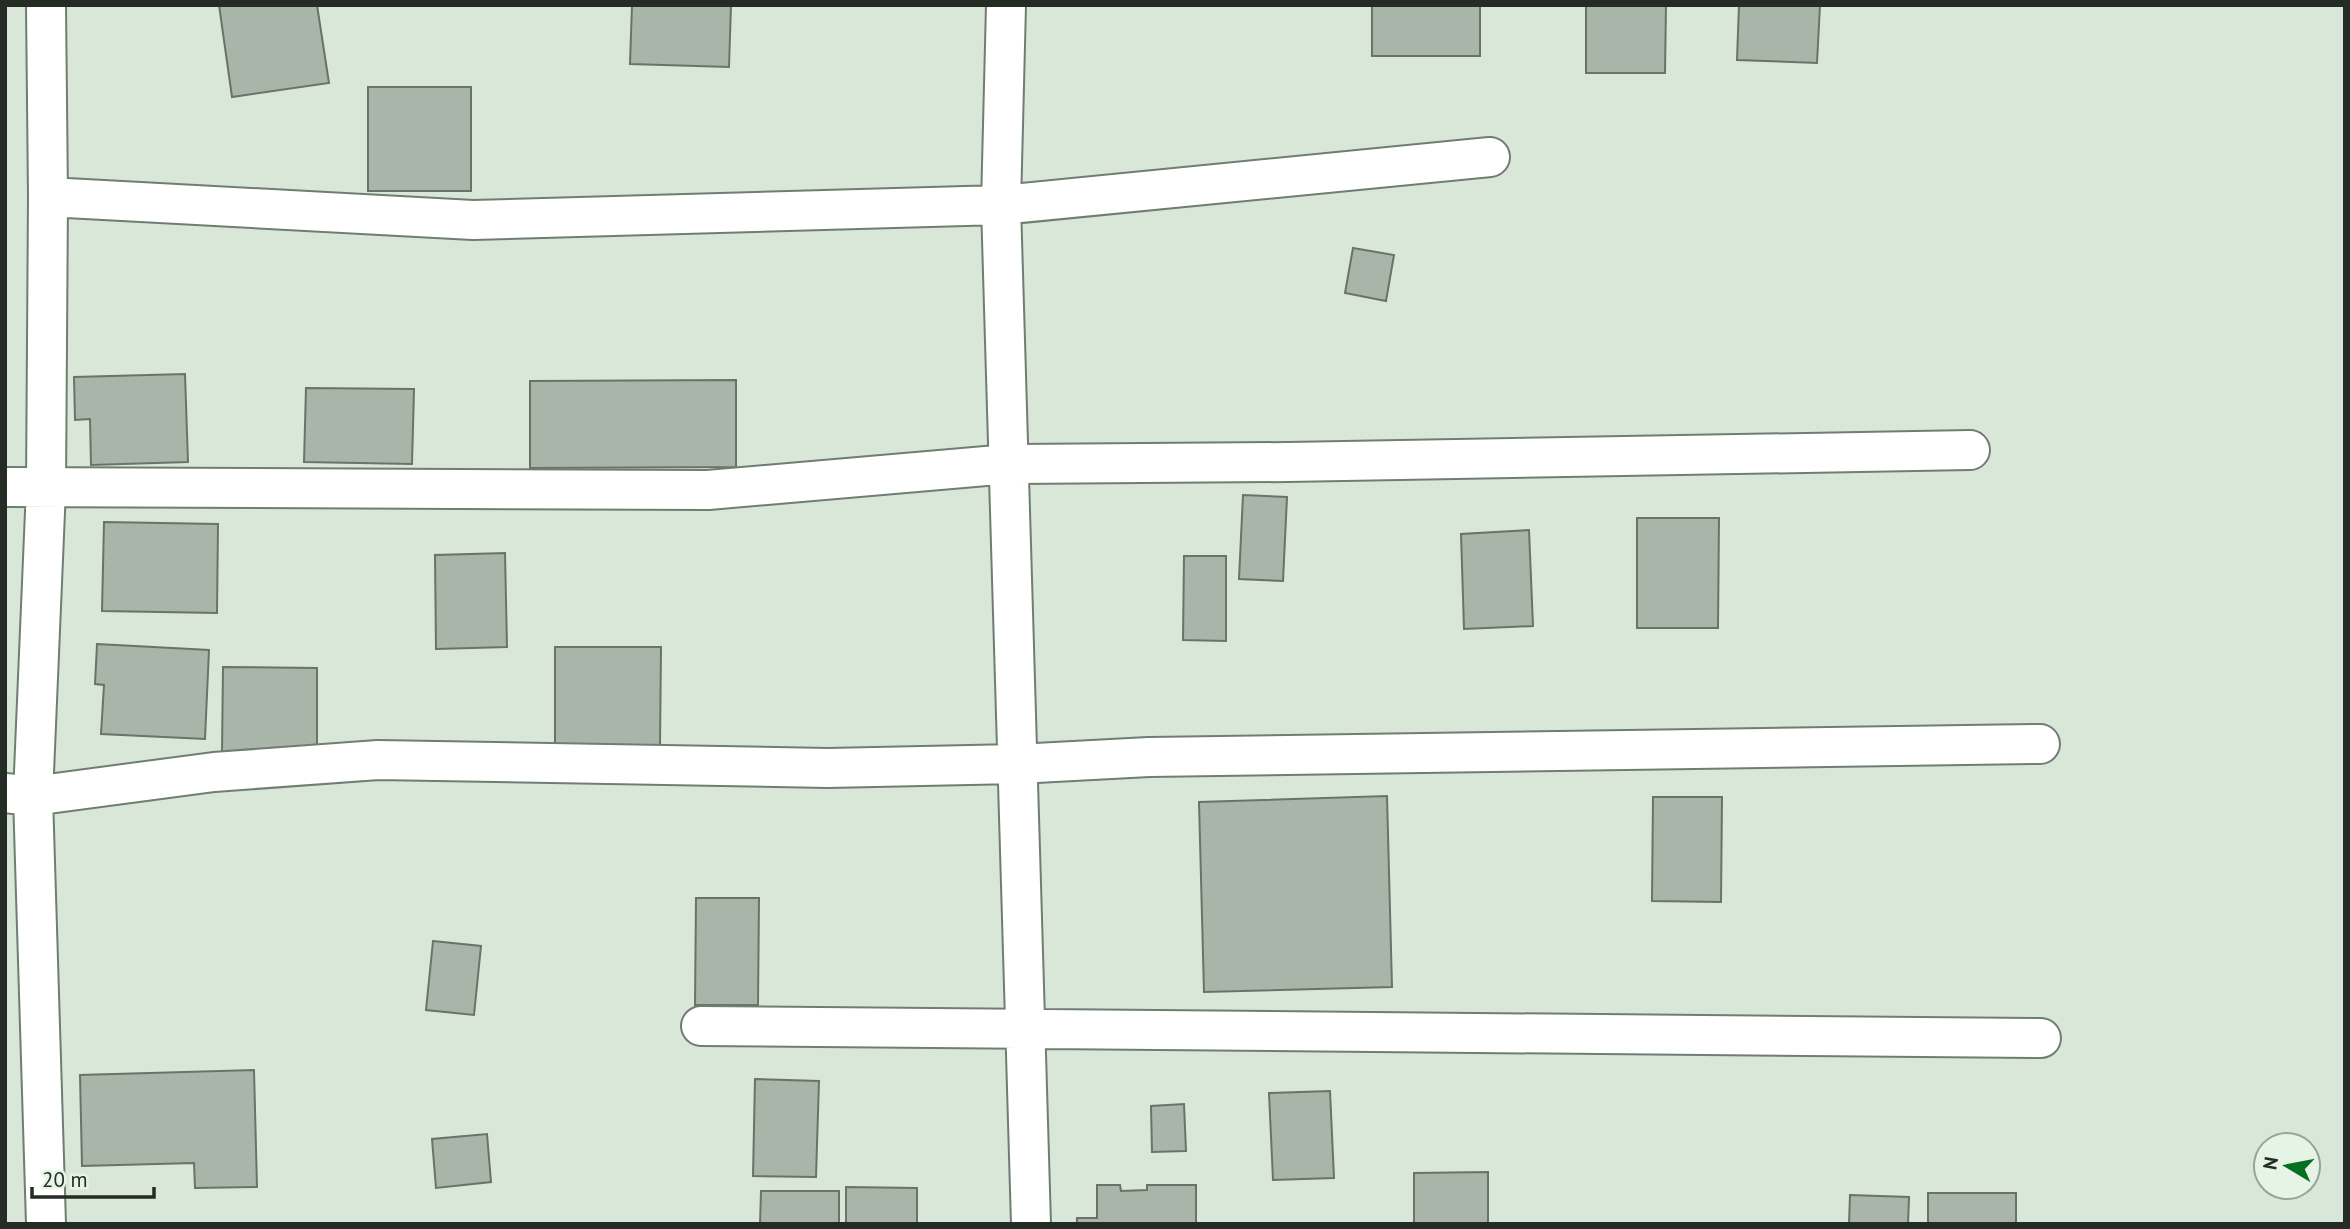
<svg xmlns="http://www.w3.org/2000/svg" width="2350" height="1229" viewBox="0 0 2350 1229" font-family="'PT Sans',sans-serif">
	<rect width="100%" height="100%" fill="#d9e7d9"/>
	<path fill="#a8b5a8" stroke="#677467" stroke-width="2" d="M219,5h98l12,78 -97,14z
		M632,5h99l-2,62 -99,-3z
		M1372,5h108v51h-108z
		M1586,5h80l-1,68h-79z
		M1739,5h81l-3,58 -80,-3z
		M368,87h103v104h-103z
		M1353,248l41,7 -8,46 -41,-8z
		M185,374l3,88 -97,3 -1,-46 -15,1 -1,-43z
		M736,380v87l-206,1v-87z
		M306,388l108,1 -2,75 -108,-2z
		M1243,495l44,2 -4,84 -44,-2z
		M1637,518h82l-1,110h-81z
		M104,522l114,2 -1,89 -115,-2z
		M1529,530l4,96 -69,3 -3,-95z
		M505,553l2,94 -71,2 -1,-94z
		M1184,556h42v85l-43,-1z
		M97,644l112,6 -4,89 -104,-5 3,-49 -9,-1z
		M555,647h106l-1,99 -105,-1z
		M223,667l94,1v84h-95z
		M1387,796l5,191 -188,5 -5,-190z
		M1653,797h69l-1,105 -69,-1z
		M696,898h63l-1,107h-63z
		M433,941l48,5 -7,69 -48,-5z
		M254,1070l3,117 -62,1 -1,-25 -112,3 -2,-91z
		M755,1079l64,2 -3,96 -63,-1z
		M1330,1091l4,87 -61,2 -4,-87z
		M1184,1104l2,47 -34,1 -1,-46z
		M487,1134l4,48 -55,6 -4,-49z
		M1488,1172v52h-74v-51z
		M1097,1185h23l1,6 26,-1v-5h49v39h-119v-6h20z
		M846,1187l71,1v36h-71z
		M761,1191h78v33h-79z
		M1928,1193h88v31h-88z
		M1850,1195l59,2 -1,27h-59z"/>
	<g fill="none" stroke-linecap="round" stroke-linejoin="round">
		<g stroke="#707d71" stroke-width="42">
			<path id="street" d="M1006,5l-5,200 30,1019
				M48,197l425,23 528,-15 489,-48
				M5,487l703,3 301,-26 279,-2 682,-12
				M5,793l28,3 181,-24 164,-12 450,8 189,-4 132,-7 891,-13
				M701,1026l1340,12
				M46,1224l-13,-428 13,-308 2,-291 -2,-192"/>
		</g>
		<use href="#street" stroke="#fff" stroke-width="38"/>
	</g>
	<rect width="2350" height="1229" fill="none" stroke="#252b25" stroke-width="14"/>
	<g transform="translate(2287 1166) rotate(280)"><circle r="33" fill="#e6f4e6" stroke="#99a499" stroke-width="2"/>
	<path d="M0-5L12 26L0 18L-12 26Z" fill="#057021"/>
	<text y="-10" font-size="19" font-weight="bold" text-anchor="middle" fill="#252b25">N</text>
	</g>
	<path d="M32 1187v10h122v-10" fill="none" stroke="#252b25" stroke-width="3.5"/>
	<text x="42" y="1187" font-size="21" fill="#252b25" stroke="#e6f4e6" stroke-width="5" paint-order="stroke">20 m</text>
</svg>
